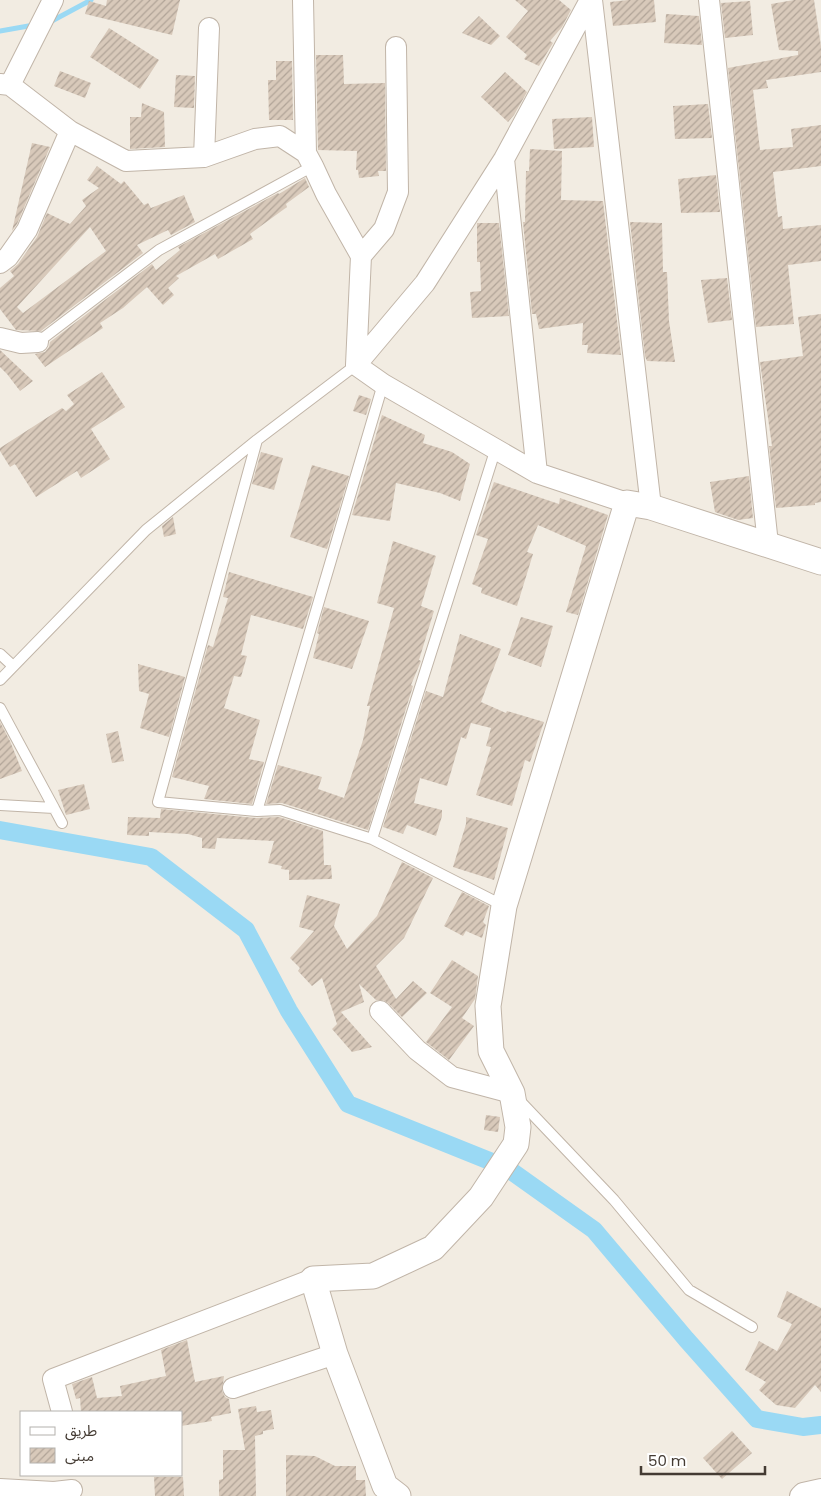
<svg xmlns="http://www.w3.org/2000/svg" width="821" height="1496" viewBox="0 0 821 1496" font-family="Poppins,'Noto Sans Arabic',sans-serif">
	<defs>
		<pattern id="building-hatch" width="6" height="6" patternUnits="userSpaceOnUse" patternTransform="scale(1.25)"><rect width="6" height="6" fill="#d8c9ba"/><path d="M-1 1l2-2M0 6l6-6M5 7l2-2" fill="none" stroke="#b1a498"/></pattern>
	</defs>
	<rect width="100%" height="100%" fill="#f2ece2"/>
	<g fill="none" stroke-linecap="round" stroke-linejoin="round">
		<path stroke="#9ad9f4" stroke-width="5" d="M50,22l41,-22
			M0,31l34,-6"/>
		<path stroke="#9ad9f4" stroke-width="18" d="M0,830l151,27 95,73 43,81 59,93 159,64 87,62 92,109 71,80 46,8 18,-2"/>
	</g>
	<path fill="url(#building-hatch)" fill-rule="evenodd" d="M107,0h73l-8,35 -87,-21 4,-13 17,5z
		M515,0h44l12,10 -9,17 -12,14 3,2 -14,23 -15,-7 3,-4 -21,-18 22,-26z
		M628,0h26l2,22 -43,4 -3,-24z
		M794,0h20l7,46v26l-55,8 2,8 -15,2 7,60 33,-3 -2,-18 30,-4v41l-48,6 5,45 4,-1 1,13 38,-4v36l-33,4 6,59 -38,3 -28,-259 70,-13v-4l-19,-1 -8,-46z
		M750,1l3,34 -28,3 -4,-35z
		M666,14l33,2 3,29 -38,-2z
		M479,16l21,20 -9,9 -29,-12z
		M109,28l50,32 -19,29 -50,-32z
		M316,55h27l1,29 41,-1 1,88h-8l1,5 -20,2 -1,-8h-2l1,-19 -39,-1z
		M276,61h16l1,59h-24l-1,-40h8z
		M60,71l31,12 -6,15 -31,-12z
		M505,72l22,20 -13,23 -6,7 -27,-25z
		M176,75l19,1 -1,32 -20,-1z
		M142,103l22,9 1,35 -35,2v-32h11z
		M708,104l4,34 -37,1 -2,-33z
		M592,117l2,30 -40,2 -2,-30z
		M32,143l18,4 -33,77 -5,7z
		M530,149l32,2 -1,49 42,1 18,154 -34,-2 1,-8h-6l1,-22 -44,6 -3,-15h-4l-9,-92h2l1,-51h3z
		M97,166l24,18 3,-3 20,24 4,-2 3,5 33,-13 11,27 -24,13 -3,-5 -31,15 6,8 -102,78 -25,-1 -16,-21v-21l14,-12 -4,-5 8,-7 19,-27 10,-24 23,11 16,-18 -4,-6 17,-12 -12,-8zM90,227l16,24 -83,62 -6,-6z
		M716,175l4,37 -39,1 -3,-34z
		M305,178l4,9 -23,17 1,3 -37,27 3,5 -35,20 -3,-5 -39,22 3,2 -11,10 6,7 -11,10 -16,-18 -24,21 -23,15 3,5 -58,39 -10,-13 10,-2 4,-5 1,-5 102,-78 4,6 24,-20 -2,-3 100,-54 1,1z
		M630,222l32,1 1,49h4l2,49 6,41 -28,-1 -2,-5z
		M477,223h22l10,93 -37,2 -2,-26 11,-1 -1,-29h-3z
		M727,278l5,42 -24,3 -7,-43z
		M821,314v188l-6,1v2l-39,3 -7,-62h3l-12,-84 43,-6 -5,-39z
		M0,350l33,31 -13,10 -13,-17 -7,-7z
		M102,372l23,35 -34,22 19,30 -29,19 -4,-7 -41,26 -21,-33 -5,3 -10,-16v-3l62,-40 4,3 8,-7 -7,-9z
		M359,395l12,4 -5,16 -13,-4z
		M382,415l43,20 -2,8 29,9 18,12 -10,37 -20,-8 -44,-10 -6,38 -38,-6z
		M261,452l22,6 -9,32 -22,-6z
		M312,465l37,11 -22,73 -37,-12z
		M749,476l4,42 -15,2 -23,-8 -5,-30z
		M494,482l65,22 1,-6 48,17 -30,100 -12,-3 20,-66 -48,-21 -11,27 6,2 -16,52 -36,-13 1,-5 -10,-4 16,-45 -12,-4z
		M173,517l3,17 -12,3 -2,-11z
		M393,541l43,15 -15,50 13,5 -15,49 2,1 -10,24 2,1 -45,144 -86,-27 -16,1 12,-39 44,12 -4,12 26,9 19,-58 7,-34h-3l27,-98 -17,-5z
		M229,572l84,25 -10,32 -52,-14 -10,40 6,1 -6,21 -7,-1 -10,32 36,12 -11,39 15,3 -12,42 -48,-5 5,-13 -37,-9 36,-132 5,2 15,-49 -5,-1z
		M324,607l45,14 -17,48 -39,-11 6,-24 -2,-1z
		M521,617l32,9 -12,41 -33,-12z
		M460,634l41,15 -20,53 25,11 1,-2 37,11 -14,40 -5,-2 -13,46 -36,-11 15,-48 -5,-1 5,-18 -20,-5 -5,16 -5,-2 -14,49 -27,-8 -6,25 28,7v6l-6,20 -29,-11 -4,9 -20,-7 43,-136 17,6z
		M138,664l47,13 -16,60 -29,-9 9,-34 -10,-3z
		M0,722l10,19 12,30 -22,8z
		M118,731l6,30 -12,2 -6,-29z
		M84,784l6,25 -24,6 -8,-25z
		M161,809l95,9 23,-1 44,14 1,34h7l1,14 -43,1v-10l-8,-1 1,-3 -14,-3 6,-22 -57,-3 -2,11 -13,-1v-10l-14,-4 -39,-2v4l-22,-1 1,-18 32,1z
		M466,817l42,11 -14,52 -41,-13 13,-43z
		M402,862l31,16 -29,60 -28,28 20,33 17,-18 14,12 -25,24 -14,-14 -5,-3h-7l-17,-16 5,18 -23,10 31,35 -20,5 -20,-23 5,-5 -15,-46 -10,8 -14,-15 2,-3 -10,-10 24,-27 -15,-4 8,-32 33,9 -6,22 13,23 30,-33z
		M462,892l27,14 -6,16 3,3 -4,13 -16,-7 -3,5 -19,-10z
		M452,960l26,16 -3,23 -13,19 12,8 -25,34 -23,-18 26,-35 -22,-14z
		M486,1115l14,2 -2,15 -14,-2z
		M787,1291l34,17v84l-6,-7 -20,23 -19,-3 -17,-15 7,-8 -21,-12 14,-29 18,10 15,-27 -15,-7z
		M187,1340l8,42 29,-6 -2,15 3,6 4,2 2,14 -20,4 1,4 -31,5v-14h-100l-1,-14 -4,1 -4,-15 20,-7 5,21 25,-2 -2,-10 46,-10 -5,-26z
		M256,1406l1,6 14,-2 3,19 -11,2v3l-8,2 1,60h-37v-16l4,-1v-29h22l-7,-41z
		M732,1431l20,22 -30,26 -19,-21z
		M286,1455l29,1 20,10h21v14h9l1,16h-80z
		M154,1477h29l1,19h-29z"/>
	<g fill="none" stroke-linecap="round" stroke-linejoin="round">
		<g stroke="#c1b5a8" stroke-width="12">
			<path id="service" d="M38,342l121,-92 154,-84
				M257,440l-99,362 99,9 23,-1 92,29 132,67
				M0,654l13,12
				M0,680l146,-150 111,-90 99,-75
				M0,708l54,100
				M0,805l54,3 8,15
				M257,811l126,-427
				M372,839l124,-391
				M518,1099l96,101 75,90 63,37"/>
		</g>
		<g stroke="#c1b5a8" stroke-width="22">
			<path id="minor" d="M303,0l3,153
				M592,0l59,507
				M709,0l59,544
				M0,84l10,1 60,46 56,30 78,-4 51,-18 25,-3 26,17 7,13 13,28 35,62 -5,109 27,19 154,89 90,30
				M10,85l43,-85
				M204,157l5,-129
				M504,159l33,314
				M361,256l23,-27 14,-37 -2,-145
				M0,263l8,-6 19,-27 43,-99
				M0,338l21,5 17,-1
				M356,365l69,-82 79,-124 86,-159
				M380,1011l37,39 35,27 60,16
				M233,1388l102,-34
				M62,1412l-9,-33 260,-100
				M0,1489l54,3 18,-2
				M800,1496l3,-3 18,-4"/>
		</g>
		<g stroke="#c1b5a8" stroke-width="27">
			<path id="tertiary" d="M398,1496l-13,-10 -50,-132 -22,-75 60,-3 60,-28 48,-51 35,-53 2,-17 -6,-34 -21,-42 -3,-45 16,-100 123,-403 24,4 170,55"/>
		</g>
		<use href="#service" stroke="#fff" stroke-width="10"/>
		<use href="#minor" stroke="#fff" stroke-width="20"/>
		<use href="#tertiary" stroke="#fff" stroke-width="25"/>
	</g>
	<rect x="20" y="1411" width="162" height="65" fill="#ffffff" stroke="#b4b1ad"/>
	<rect x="30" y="1427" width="25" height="8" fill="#ffffff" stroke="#b4b1ad"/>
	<text x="65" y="1436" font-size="15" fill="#443b33">طريق</text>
	<rect x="30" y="1448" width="25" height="15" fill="url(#building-hatch)" stroke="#b4b1ad"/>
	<text x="65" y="1461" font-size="15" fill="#443b33">مبنى</text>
	<path d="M641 1466v8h124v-8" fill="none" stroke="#443b33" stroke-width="2.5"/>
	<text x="648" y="1466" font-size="15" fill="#443b33" stroke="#ffffff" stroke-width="4" paint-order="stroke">50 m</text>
</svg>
